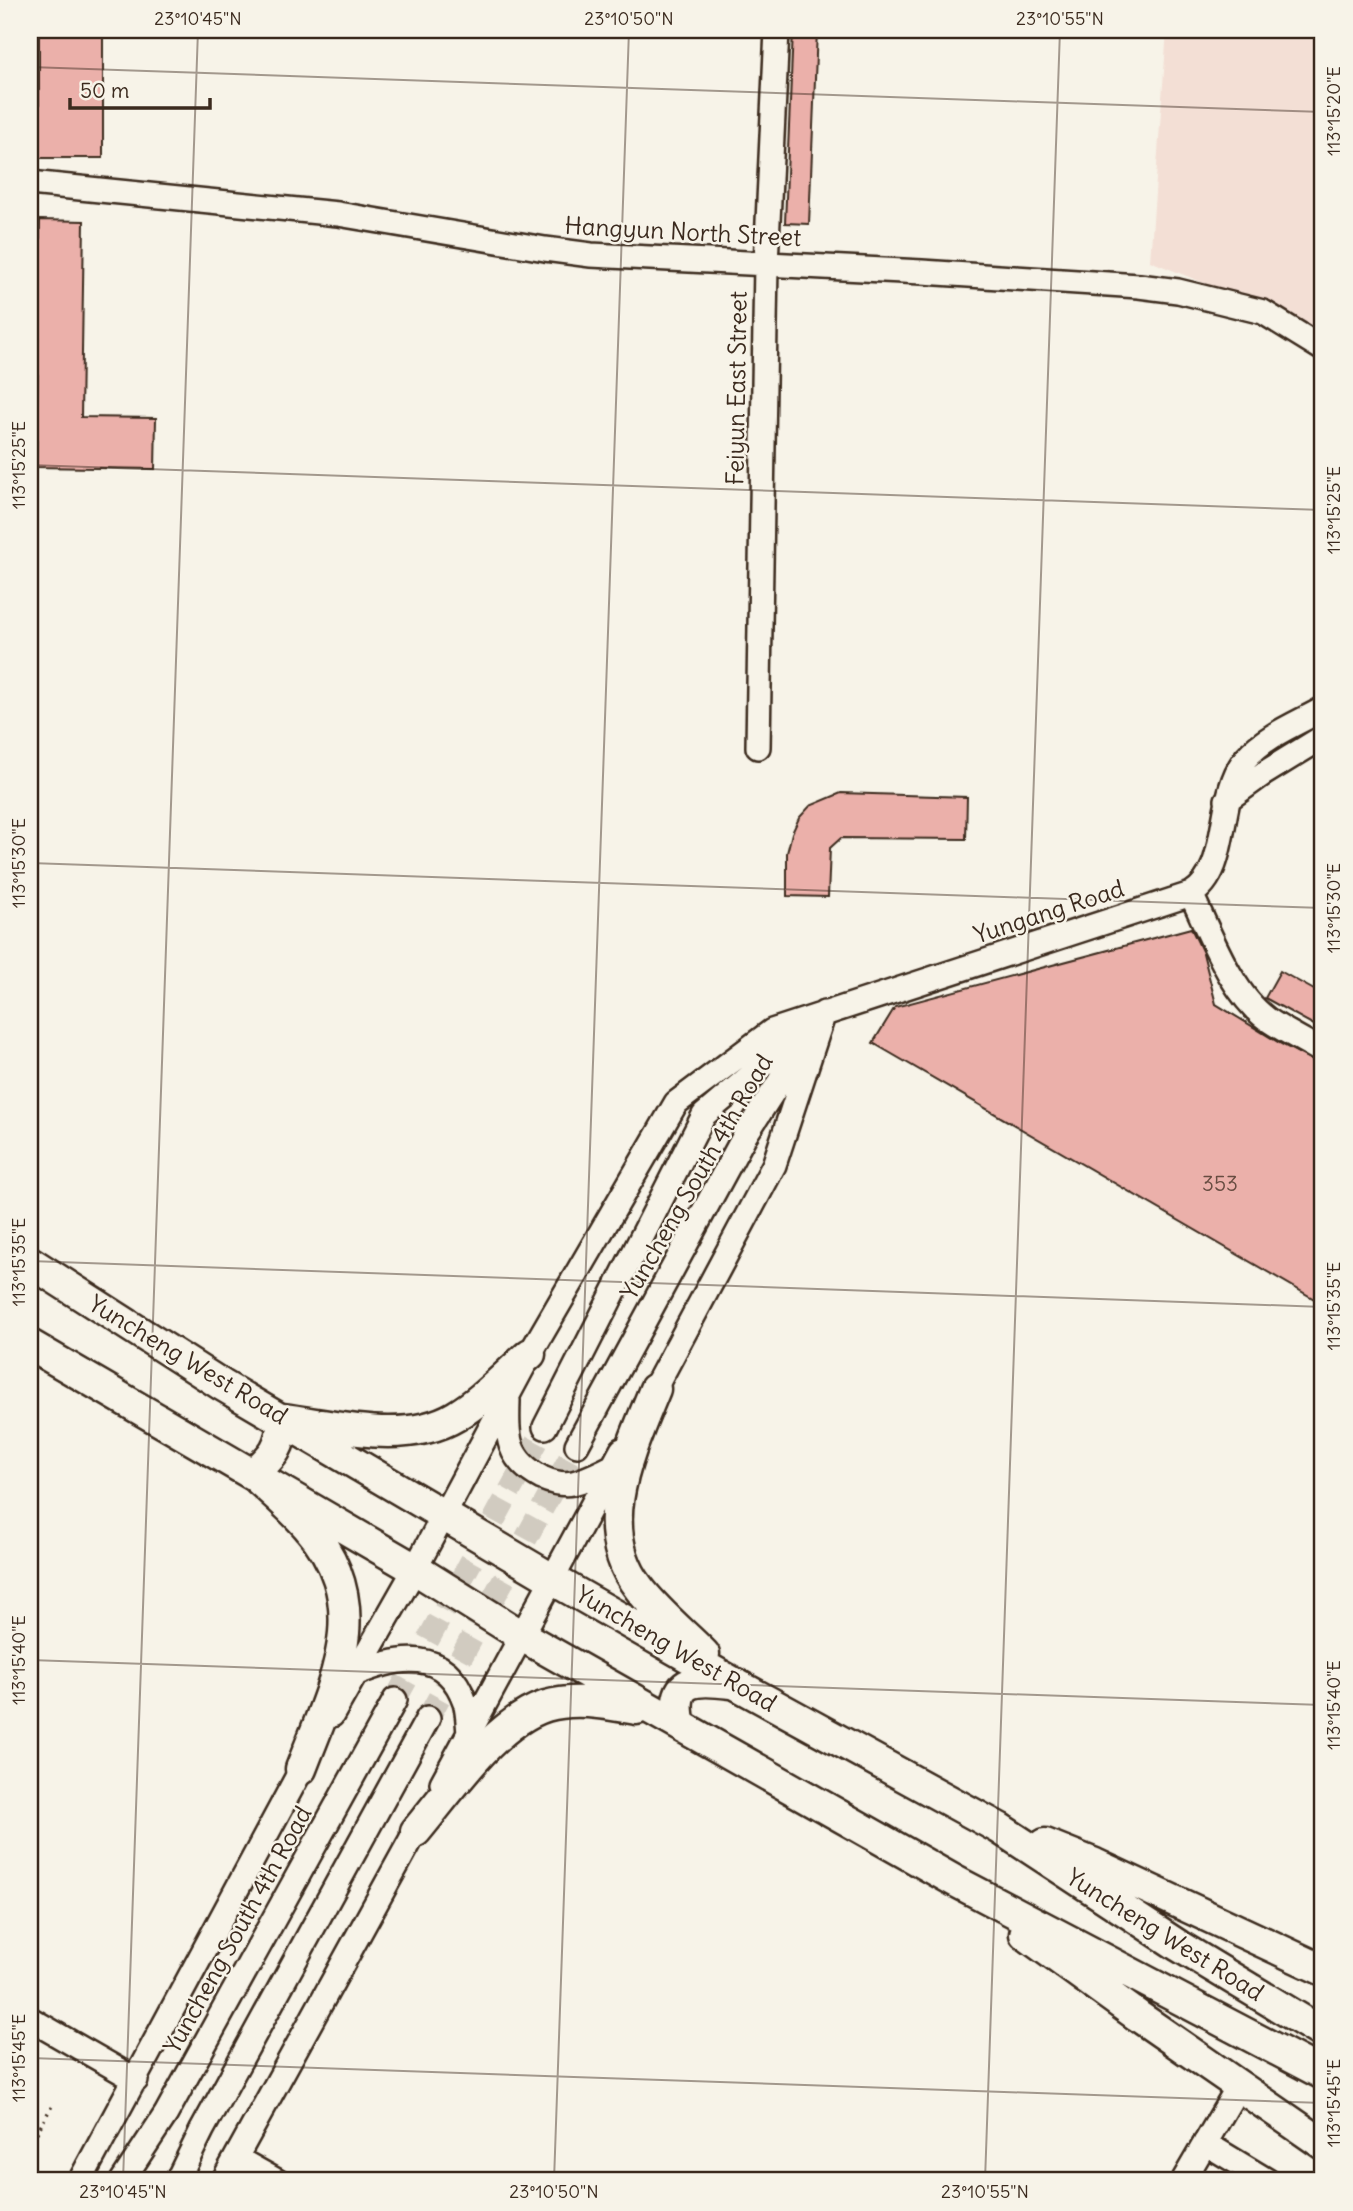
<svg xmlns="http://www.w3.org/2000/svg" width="1353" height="2211" viewBox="0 0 1353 2211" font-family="Delius,sans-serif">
	<rect width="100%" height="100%" fill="#f7f3e8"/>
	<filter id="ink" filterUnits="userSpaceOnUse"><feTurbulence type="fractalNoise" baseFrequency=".0143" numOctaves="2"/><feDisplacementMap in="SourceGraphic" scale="14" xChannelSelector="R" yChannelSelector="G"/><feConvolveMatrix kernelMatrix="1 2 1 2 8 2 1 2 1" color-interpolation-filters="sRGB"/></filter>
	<g filter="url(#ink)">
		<path fill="#f3dfd5" d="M1167,30h156v302l-173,-71z"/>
		<path fill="#ebb0aa" stroke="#3b2a1e" stroke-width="2" d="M39,30h64v128h-64z
			M793,30h24l-8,194 -24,-1z
			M40,220l44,1 -3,196 75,1 -1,51 -119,-2z
			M841,793l126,4 -1,42 -125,-1 -11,10 -2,49 -41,-1v-43l5,-20 7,-15 11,-12z
			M1191,928l12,25 13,51 65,40 42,22v238l-450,-261 22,-36z
			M1280,971l43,24v35l-58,-32z"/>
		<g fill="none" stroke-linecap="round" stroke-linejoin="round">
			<path stroke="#d1cbc0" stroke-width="23" stroke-dasharray="23 11" stroke-linecap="butt" d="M395,1700l150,-273
				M428,1718l149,-273"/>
			<g stroke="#3b2a1e" stroke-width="28">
				<path id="minor" d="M30,183l308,31 207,35 46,6 331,17 217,14 39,5 85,21 60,37
					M758,747l8,-483 11,-234
					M1227,800l36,-26 60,-37
					M1191,894c19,39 40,99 76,125 17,12 38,22 56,33
					M508,1400c-1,36 -2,59 34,78 9,4 21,7 31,5 14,-3 28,-11 41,-17
					M648,1401l126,-236 50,-152
					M545,1427l159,-312 110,-93
					M577,1445l167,-308 61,-95
					M355,1674c43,-18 91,-27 110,28 3,10 3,22 4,32
					M332,1715l83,-146 115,-215 146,-251 96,-72 419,-137c41,-24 24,-98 55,-136 19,-22 52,-35 77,-49
					M442,1783l180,-333
					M30,2019l106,61
					M1205,2143l63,38
					M236,2158l41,23
					M80,2181l228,-424
					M122,2181l44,-67 229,-414
					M177,2181l25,-51 226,-412
					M223,2181l201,-365
					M1183,2181l55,-94"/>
			</g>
			<g stroke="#3b2a1e" stroke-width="35">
				<path id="major" d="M30,1262l192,123 330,194 182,104 265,145 180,118 144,87
					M30,1345l385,224 107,67 433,245 368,193
					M655,1389c-25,62 -63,138 -16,199 18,24 43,44 65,66
					M680,1725c-10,-45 12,-47 50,-42
					M301,1769c32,-84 76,-163 7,-242 -16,-19 -37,-36 -55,-53 21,-19 28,-26 30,-55 54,7 123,27 173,-3 27,-16 50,-41 74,-62
					M416,1831c34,-40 79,-109 130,-125 30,-9 62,-2 91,3
					M1045,1844l50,20 228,106
					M1025,1934l113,82 185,128"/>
			</g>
			<path stroke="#3b2a1e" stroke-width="3.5" stroke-dasharray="2 5" stroke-linecap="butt" d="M30,2145l23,-41"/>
			<use href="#minor" stroke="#f7f3e8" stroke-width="23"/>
			<use href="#major" stroke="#f7f3e8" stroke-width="30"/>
		</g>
	</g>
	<path fill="none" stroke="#3b2a1e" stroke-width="2" stroke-opacity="0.45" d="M30,67l1293,45M30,465l1293,45M30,863l1293,45M30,1261l1293,46M30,1660l1293,45M30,2058l1293,45M123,2181l75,-2151M554,2181l75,-2151M985,2181l75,-2151"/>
	<g text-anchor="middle" stroke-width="5" stroke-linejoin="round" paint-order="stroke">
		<g font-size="21" fill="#674c41">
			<text x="1220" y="1191">353</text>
		</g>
		<g font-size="24" fill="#3b2a1e" stroke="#f7f3e8">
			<text transform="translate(683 232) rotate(3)" y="8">Hangyun North Street</text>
			<text transform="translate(737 388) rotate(-89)" y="8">Feiyun East Street</text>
			<text transform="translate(1049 912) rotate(-18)" y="8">Yungang Road</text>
			<text transform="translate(697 1177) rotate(-60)" y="8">Yuncheng South 4th Road</text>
			<text transform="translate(188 1360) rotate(31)" y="8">Yuncheng West Road</text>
			<text transform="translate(676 1649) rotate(30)" y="8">Yuncheng West Road</text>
			<text transform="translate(238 1930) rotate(-61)" y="8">Yuncheng South 4th Road</text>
			<text transform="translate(1165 1935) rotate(32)" y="8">Yuncheng West Road</text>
		</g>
	</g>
	<rect width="1353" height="2211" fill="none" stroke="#f7f3e8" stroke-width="77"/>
	<path d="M70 98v10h140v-10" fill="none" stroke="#3b2a1e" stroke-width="3.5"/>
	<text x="80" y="98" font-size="21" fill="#3b2a1e" stroke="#f7f3e8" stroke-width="5" paint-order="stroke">50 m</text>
	<rect x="38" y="38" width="1276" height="2134" fill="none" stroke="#3b2a1e" stroke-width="2.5"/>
	<g font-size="18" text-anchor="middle" fill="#3b2a1e">
		<text x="198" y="25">23°10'45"N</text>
		<text x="629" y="25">23°10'50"N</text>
		<text x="1060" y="25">23°10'55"N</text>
		<text transform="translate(1334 111) rotate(-90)" y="6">113°15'20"E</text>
		<text transform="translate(19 465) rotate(-90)" y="6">113°15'25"E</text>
		<text transform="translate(1334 510) rotate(-90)" y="6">113°15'25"E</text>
		<text transform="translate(19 863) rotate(-90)" y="6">113°15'30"E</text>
		<text transform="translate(1334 908) rotate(-90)" y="6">113°15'30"E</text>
		<text transform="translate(19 1262) rotate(-90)" y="6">113°15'35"E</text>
		<text transform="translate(1334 1306) rotate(-90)" y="6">113°15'35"E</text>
		<text transform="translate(19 1660) rotate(-90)" y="6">113°15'40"E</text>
		<text transform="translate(1334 1705) rotate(-90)" y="6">113°15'40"E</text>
		<text transform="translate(19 2058) rotate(-90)" y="6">113°15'45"E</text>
		<text transform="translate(1334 2103) rotate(-90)" y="6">113°15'45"E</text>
		<text x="123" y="2198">23°10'45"N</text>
		<text x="554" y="2198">23°10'50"N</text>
		<text x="985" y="2198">23°10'55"N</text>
	</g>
</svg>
